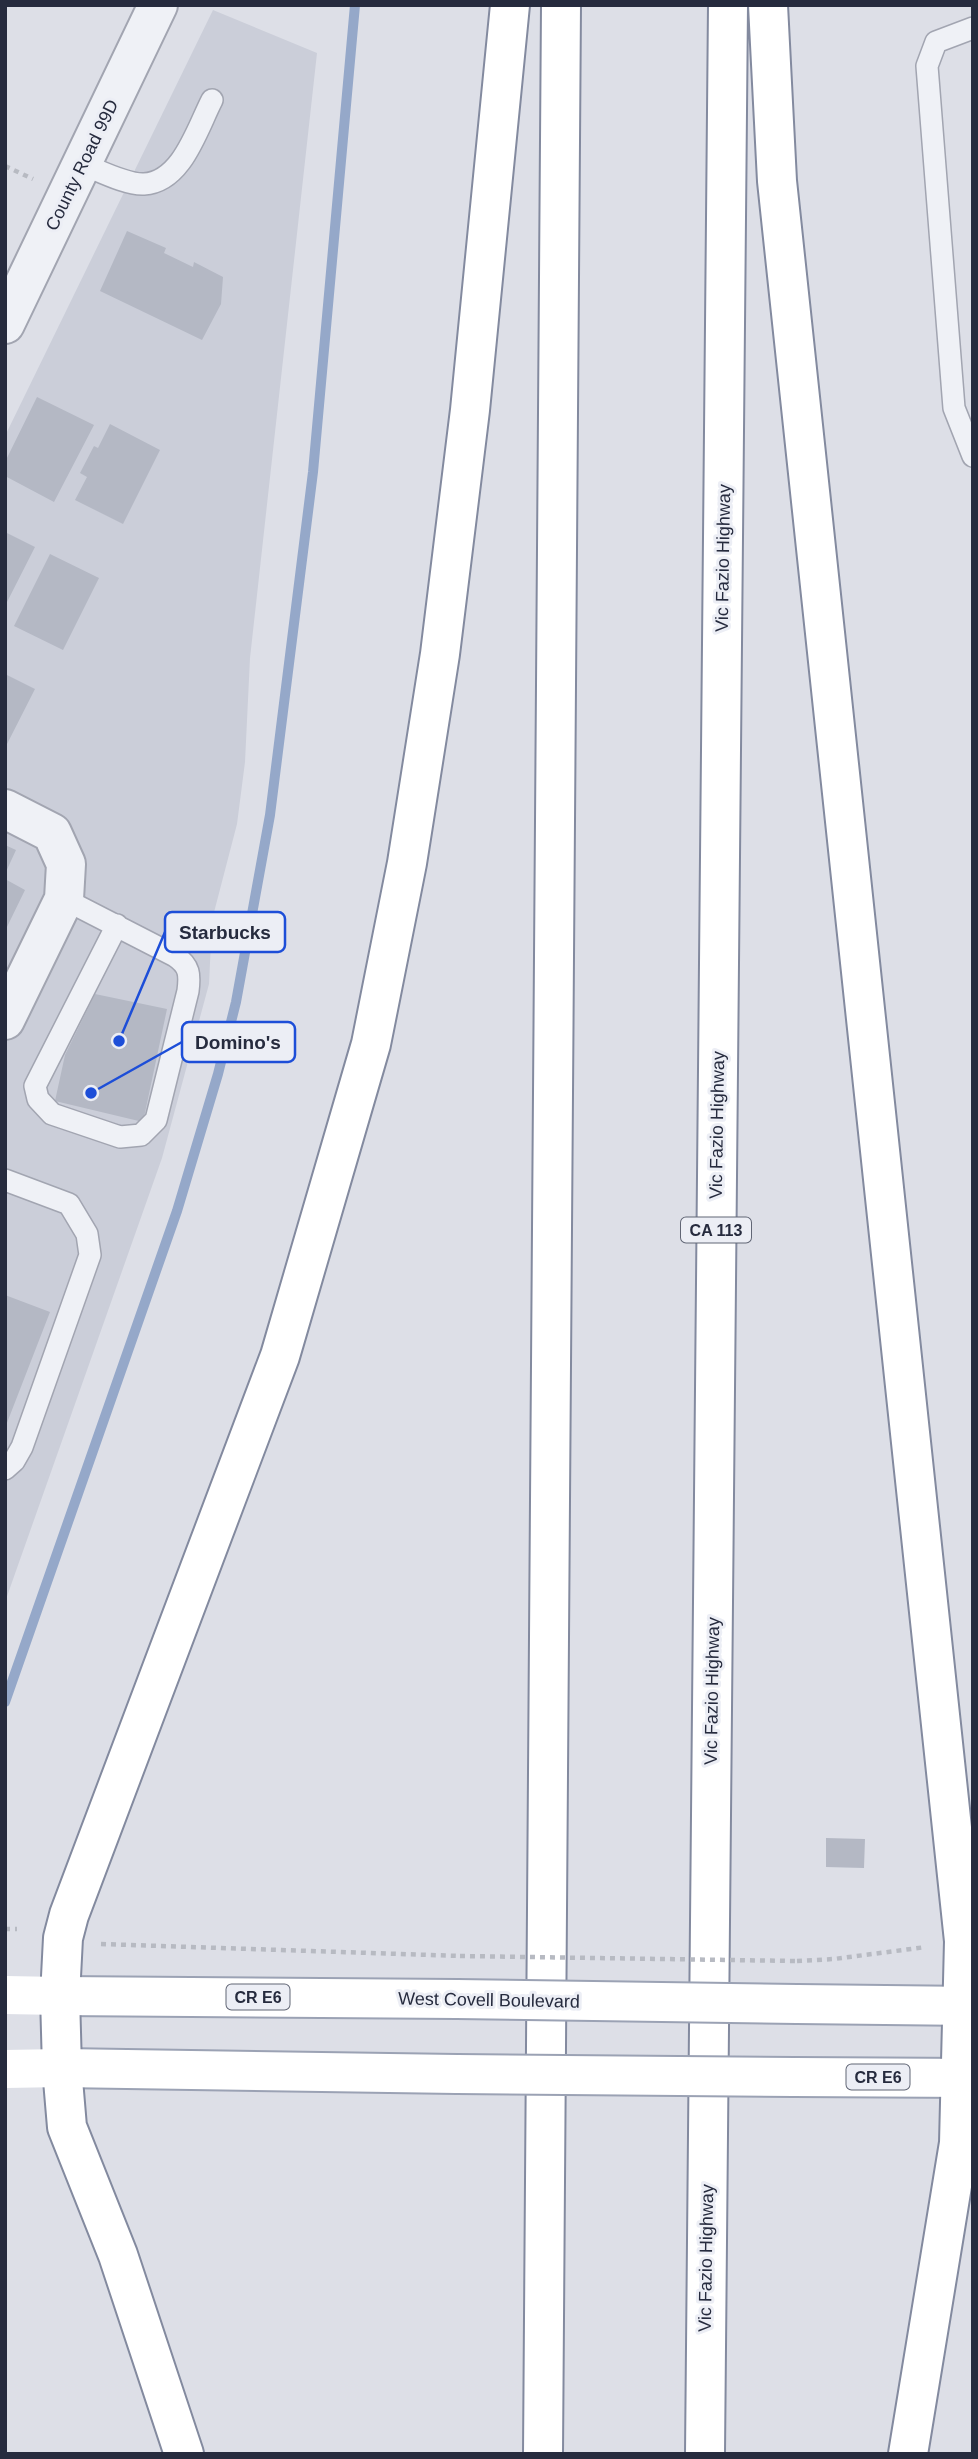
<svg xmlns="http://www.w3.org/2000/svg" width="978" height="2459" viewBox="0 0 978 2459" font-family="Helvetica,sans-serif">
	<rect width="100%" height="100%" fill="#dddfe7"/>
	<path fill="#cbced9" d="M213,10l104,43 -67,605 -5,104 -8,62 -25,96 -3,64 -47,174 -157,444v-1166z"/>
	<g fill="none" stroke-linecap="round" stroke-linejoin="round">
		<path stroke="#95a8c9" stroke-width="10" d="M5,1702l172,-491 41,-137 18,-72 34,-187 43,-343 42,-467"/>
	</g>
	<path fill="#b4b8c4" d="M127,231l39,17 -2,5 29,14 1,-5 29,15 -2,27 -19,36 -102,-49z
		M37,397l57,28 -40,77 -49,-26v-14z
		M110,424l50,26 -37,74 -48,-24 12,-23 -7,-4 14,-27 4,2z
		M5,532l30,15 -30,59z
		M50,554l49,24 -36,72 -49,-24z
		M5,674l30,15 -30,59z
		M5,845l11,5 -11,24z
		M5,879l20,11 -20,41z
		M95,994l72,15 -24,113 -88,-21 10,-46z
		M5,1295l45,17 -45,116z
		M826,1838l39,1 -1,29 -38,-1z"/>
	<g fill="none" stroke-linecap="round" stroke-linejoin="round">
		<g stroke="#a2a5b1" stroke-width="24">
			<path id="service" d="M973,28l-37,14 -9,24 27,342 19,48
				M82,164c16,6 44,21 62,20 38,-2 53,-55 68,-84
				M64,899l111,57c15,10 15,19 13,35l-32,129 -15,15 -21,2 -68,-23 -14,-15 -3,-13 82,-161
				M5,1180l64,24 18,30 3,21 -68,192 -8,14 -9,8"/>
		</g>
		<g stroke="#a2a5b1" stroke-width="42">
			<path id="minor" d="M5,809l47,24 14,31 -2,35 -59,121"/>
		</g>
		<g stroke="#a2a5b1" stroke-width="42">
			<path id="tertiary" d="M5,324l153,-319"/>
		</g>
		<g stroke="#9ba2b4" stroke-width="42">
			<path id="primary" d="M60,1996l397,3
				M797,2004l176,2
				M62,2068l395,6
				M794,2077l179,1"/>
		</g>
		<g stroke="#838a9f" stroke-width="42">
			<path id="motorway" d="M768,5l9,176 187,1760 -5,202 -51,311
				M184,2454l-66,-199 -51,-128 -5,-59 -2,-72 3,-58 6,-23 211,-559 91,-312 36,-181 33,-209 30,-244 40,-405
				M543,2454l18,-2449
				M705,2454l23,-2449"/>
		</g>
		<path stroke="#b7bac2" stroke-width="4.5" stroke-dasharray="5 5" stroke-linecap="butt" d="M5,166l28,13
			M5,1929h12
			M101,1944l359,12
			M797,1961l37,-2 92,-12"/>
		<use href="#service" stroke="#eff1f6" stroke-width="21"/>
		<use href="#minor" stroke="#eff1f6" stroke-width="38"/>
		<use href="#tertiary" stroke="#eff1f6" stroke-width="38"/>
		<path stroke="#fff" stroke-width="38" d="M5,1995l55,1
			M5,2069l57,-1"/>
		<use href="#primary" stroke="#fff" stroke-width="38"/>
		<use href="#motorway" stroke="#fff" stroke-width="38"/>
		<g stroke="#9ba2b4" stroke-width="42" stroke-linecap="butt">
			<path id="primary-bridge" d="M457,1999l340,5
				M457,2074l337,3"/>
		</g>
		<path stroke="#b7bac2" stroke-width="4.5" stroke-dasharray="5 5" stroke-linecap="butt" d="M460,1956l337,5"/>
		<use href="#primary-bridge" stroke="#fff" stroke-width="38"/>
	</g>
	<g text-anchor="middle" stroke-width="6" stroke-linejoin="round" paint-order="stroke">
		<g fill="#eceef5" stroke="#616675" stroke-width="2">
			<rect x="681" y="1217.5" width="70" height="25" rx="5"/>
			<rect x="226.5" y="1984.5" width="63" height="25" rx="5"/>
			<rect x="846.5" y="2064.5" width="63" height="25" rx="5"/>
		</g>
		<g font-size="16" font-weight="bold" fill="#262b3e">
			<text x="716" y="1236">CA 113</text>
			<text x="258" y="2003">CR E6</text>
			<text x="878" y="2083">CR E6</text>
		</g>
		<g font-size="18" fill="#262b3e" stroke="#eceef5">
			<text transform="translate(82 165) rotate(-64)" y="6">County Road 99D</text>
			<text transform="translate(723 558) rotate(-89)" y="6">Vic Fazio Highway</text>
			<text transform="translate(717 1125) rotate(-89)" y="6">Vic Fazio Highway</text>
			<text transform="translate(712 1691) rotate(-89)" y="6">Vic Fazio Highway</text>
			<text transform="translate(489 2000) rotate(1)" y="6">West Covell Boulevard</text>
			<text transform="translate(706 2258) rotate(-89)" y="6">Vic Fazio Highway</text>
		</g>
	</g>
	<path fill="none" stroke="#1d4ed8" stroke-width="2.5" d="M119 1041L165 932M91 1093L182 1042"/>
	<g fill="#1d4ed8" stroke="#eceef5" stroke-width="2.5">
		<circle cx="119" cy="1041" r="7"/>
		<circle cx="91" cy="1093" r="7"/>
	</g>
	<g fill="#eceef5" stroke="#1d4ed8" stroke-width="2.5">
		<rect x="165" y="912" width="120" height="40" rx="7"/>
		<rect x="182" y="1022" width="113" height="40" rx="7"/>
	</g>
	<g font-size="19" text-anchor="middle" font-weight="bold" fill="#262b3e">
		<text x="225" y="939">Starbucks</text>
		<text x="238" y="1049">Domino's</text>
	</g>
	<rect width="978" height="2459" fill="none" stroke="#262b3e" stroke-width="14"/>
</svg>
